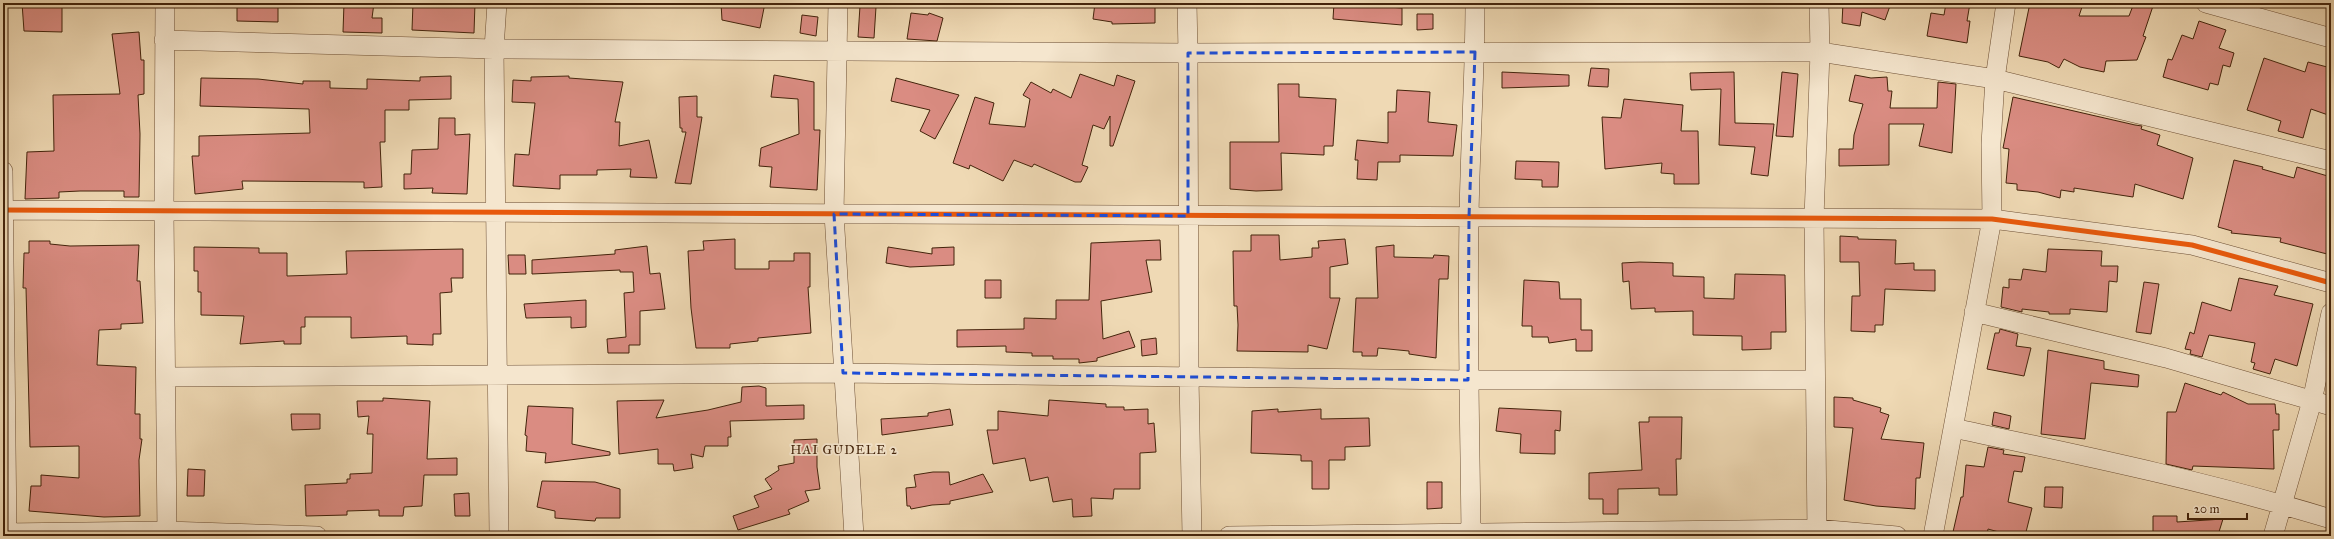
<svg xmlns="http://www.w3.org/2000/svg" width="2334" height="539" viewBox="0 0 2334 539" font-family="'IM FELL Great Primer',serif">
	<rect width="100%" height="100%" fill="#efd9b4"/>
	<filter id="stains"><feTurbulence type="fractalNoise" baseFrequency=".005" numOctaves="4"/><feColorMatrix values="0 0 0 0 .2 0 0 0 0 .09 0 0 0 0 .02 0 0 0 .5 -.17"/></filter>
	<radialGradient id="worn" r=".72"><stop offset=".6" stop-color="#630" stop-opacity="0"/><stop offset="1" stop-color="#630" stop-opacity=".3"/></radialGradient>
	<path fill="#da8c82" stroke="#43230b" d="M22,3h40v29l-38,-1z
		M237,3h41v19l-41,-1z
		M344,3h30l-2,15h10v15l-39,-1z
		M413,3h62l-1,30 -62,-3z
		M721,3h44l-5,25 -38,-8z
		M1095,3h60v20l-43,1v-2l-19,-3z
		M1334,3l68,5v17l-69,-6z
		M1843,3h48l-6,17 -23,-8 -2,14 -18,-3z
		M1946,3h24l-3,18h3l-3,22 -40,-7 4,-23 13,2z
		M2030,3h40l12,4 -3,9h50l5,-13h20l-11,33 3,1 -9,23 -31,1 -2,11 -24,-5 -16,-8 -5,9 -11,-6 -29,-6z
		M860,6l16,1 -2,31 -16,-1z
		M911,13l17,2 1,-2 14,5 -6,23 -30,-2z
		M1417,14h16v15l-16,1z
		M802,15l16,2 -2,19 -16,-3z
		M2199,21l27,9 -7,18 15,5 -4,14 -7,-2 -5,20 -8,-2 -2,7 -45,-13 5,-18 4,1 10,-25 11,4z
		M139,32l2,28h3v34l-6,1 2,39 -1,63h-15v-6h-44l-21,1v6l-34,1 2,-47 27,-1 -1,-56 67,-1 -8,-60z
		M2264,58l41,14 3,-10 23,6v48l-20,-7 -8,29 -25,-7 3,-10 -34,-11z
		M1591,68l18,1 -1,18 -20,-1z
		M1502,72l67,3v11l-67,2z
		M1734,72l1,51 39,1 -6,52 -17,-2 4,-27 -36,-2 2,-56 -30,1 -1,-17z
		M1782,72l16,2 -5,63 -17,-1z
		M1080,74l34,12 3,-11 18,6 -22,65h-3v-30l-6,13 -11,-4 -11,40 6,2 -7,15h-6l-41,-18 -2,3 -18,-7 -11,21 -33,-16 -1,4 -16,-6 22,-66 19,6 -5,21 36,3 5,-28 -7,-4 8,-13 20,11 2,-4 18,9z
		M774,75l40,7v48h6l-3,60 -47,-3 2,-20 -13,-1 2,-18 38,-14 -1,-35 -27,-2z
		M1855,75l16,3 16,-1 1,14h4l-2,17h47l1,-26 18,2 -4,69 -33,-7 5,-22h-35v41l-50,1v-17h14l1,-14 9,-31 -14,-3z
		M451,76v23l-42,1v10h-24v32h-5l2,45 -18,1v-6l-122,-1 1,8 -48,5 -3,-38h7v-20l111,-3 -1,-24 -109,-3 1,-28 57,1 45,5v-3h27v7l37,1v-10l53,2v-4z
		M569,76v2l54,4 -8,40h5l-1,24 30,-6 8,38 -27,-1 1,-8 -34,1v5h-37v14l-47,-3 2,-32 14,1 6,-52 -23,-1 1,-22 18,1v-4z
		M896,78l63,17 -24,44 -15,-8 10,-21 -39,-9z
		M1278,84h21v13l37,2 -3,47h-9v9l-43,-2 1,37 -26,1 -26,-2v-47h49z
		M1397,90l33,2 -2,30 29,3 -4,31 -53,-1v7h-22l-1,18 -20,-1 1,-19h-3l2,-20 31,3v-31h8z
		M697,96v21h5l-11,67 -16,-1 11,-51h-4v-4h-2l-1,-31z
		M2013,97l122,28 7,1 -1,3 19,6 -3,10 36,13 -10,41 -48,-15 -2,13 -59,-9v4l-13,-2 -1,8 -22,-6 -21,-2v-6l-11,-1 3,-34 -6,-1z
		M1624,99l59,6 -2,26h17l1,53h-25v-10l-13,-1 1,-10 -57,6 -3,-52 19,1z
		M439,118h16v17l15,-1 -3,60 -35,-1 1,-5 -29,1v-15h7l1,-24 26,-1z
		M2234,160l29,7 -1,2 32,9 3,-11 34,10v78l-51,-13 1,-4 -50,-5 1,-2 -14,-4z
		M1516,161l43,1 -1,25h-16v-7l-27,-1z
		M1251,235h28l1,25 32,-3v-9h7l-1,-7 27,-2 3,25 -18,3v31h10l-13,51 -19,-4v7l-71,-1 1,-26 -1,-19h-3l-1,-55h18z
		M1840,236l18,1v2l38,1 -1,24 19,-1v7h21v21l-50,-2 -2,36h-8v7l-24,-1 1,-35h8l-1,-34h-19z
		M735,239v30h34v-8h25v-8h16v34h-2l3,46 -53,5v3l-28,3v4h-34l-5,-40 -3,-57 16,-1 -1,-9z
		M1160,240l1,20h-15l6,32 -51,9 2,38 26,-8 6,16 -38,11v3l-18,2v-4h-26v-3h-21v-3l-26,-1v-6l-49,1v-17l67,-1v-11l32,1v-19h33l2,-57z
		M29,241h21v3l20,2 69,-1 -2,36h3l3,42 -22,1v5l-22,1 -2,35 39,2 -1,47h5v25h2l-3,21 1,56 -36,1 -75,-6 2,-25h10v-11l38,3v-32l-49,1 -4,-159h-3l1,-35h5z
		M1394,245v12l39,1 1,-3 15,1 -1,23h-9l-3,79 -27,-4v-3l-31,-3 -1,8h-15v-4h-9l3,-54h22l-2,-51z
		M647,246l3,28 10,-1 5,36 -25,2v34h-11v8h-21l-1,-14 19,-2 -2,-44 10,-1 -1,-20h-13v-2l-88,4v-14l83,-6v-4z
		M194,247l65,1v5h28v23l60,-2 -1,-23 117,-2v29h-12l1,14 -12,1 1,41h-8v11l-26,-1v-8l-56,2v-21h-46v10h-4v17h-17v-3l-44,3 4,-28 -43,-1v-23h-3v-21h-4z
		M888,247l44,7v-6l22,-1v18l-44,2 -24,-4z
		M2048,249l54,2 -1,15h17l-1,16 -8,-1 -2,31 -37,-3v5h-21v-2l-27,-3v3l-21,-5 2,-20 6,1v-9l12,1 2,-11 23,3z
		M508,255h17l1,19h-17z
		M1640,262l33,1v13l31,1v21l30,1 1,-25 50,1 1,57h-15v17l-29,1v-14l-49,-1v-24l-38,1v-4l-24,1 -2,-28 -6,1 -1,-19z
		M2239,278l39,8 -4,9 39,9 -16,62 -22,-7 -5,15 -17,-5 2,-6 -4,-1 4,-19 -46,-8 -7,22 -12,-3 1,-4 -6,-1 5,-17 4,2 8,-32 29,9z
		M985,280h16v18h-16z
		M1524,280l35,2 1,17h21v31h11v21h-16v-12l-27,4 -1,-6h-16v-11h-10z
		M2144,282l15,2 -8,50 -15,-2z
		M586,300v27l-15,1v-11l-45,1 -2,-14z
		M2000,329l18,5 -2,12 15,2 -7,28 -37,-7 8,-36h4z
		M1156,338l1,16 -15,2 -1,-16z
		M2048,350l56,11v8l35,6 -1,12 -47,-4 -6,56 -44,-5z
		M2185,383l36,12 2,-3 25,12h27l1,10h3v16h-6l1,39 -81,-3 -1,4 -26,-6 1,-52h9z
		M759,386l7,2v18l38,-1v14l-74,2 1,16h-3v9h-23l-2,11 -12,-3 2,14 -19,3 -1,-7h-15v-15l-39,5 -2,-53 47,-1 -8,18 52,-8 33,-8 1,-15z
		M1834,397l19,1v2l28,8 -1,4 9,3 -8,24 43,4 -4,35h-4l-1,31 -39,-3 -32,-6 9,-72 -19,-1z
		M383,398l47,3 -3,58 30,-1v17h-33l-2,31 -18,1 -1,9h-24v-6l-32,1v4l-41,1 -1,-31 42,-2v-4h3v-5l22,-1 1,-39h-6l2,-18 -11,1 -1,-16h26z
		M1049,400l57,4v3h18v3l24,-1v15l6,-1 2,29 -16,1v36h-26l-1,10 -22,-1 1,18 -19,1 -1,-18 -19,3 -5,-25 -18,4 -5,-23 -32,6 -6,-34h11v-19l50,5z
		M528,406l45,2 -1,36 38,8v3l-65,8 1,-10 -20,-2 1,-15 -2,-1z
		M1499,408l62,3 -1,20 -5,-1v24l-35,-1 1,-19 -25,-3z
		M950,409l3,16 -71,10 -1,-16 47,-3v-3z
		M1278,409v3l43,-3v10l48,-1 1,28 -25,1v13h-16v29h-17v-28h-11v-6l-50,-2 1,-42z
		M1994,412l17,4 -2,13 -17,-4z
		M291,414h29v15l-28,1z
		M1649,417h33l-1,42h-5l1,36h-18v-7l-41,1v25h-15v-15h-14v-26l53,-3 -3,-48h10z
		M817,439v28l3,22 -15,2 4,10 -21,9 2,4 -52,16 -5,-14 26,-9 -5,-11 18,-7 -7,-10 14,-9 -1,-4 16,-3v-23z
		M1988,447l16,3 -1,4 22,3 -3,15 -8,-1 -6,31 24,6 -7,28h-12l-25,-7 -1,7h-16l-18,-4 8,-35h2l3,-32 18,2z
		M188,469l17,1 -1,26h-17z
		M933,472h16l1,13 33,-11 10,18 -43,9v3l-18,1 -21,4 -1,-3h-3l-1,-18 10,-1 -2,-12z
		M542,481l53,1 25,7v29h-24l-1,3 -40,-3v-7l-18,-4z
		M1427,482h15v26l-15,1z
		M2045,487h18l-1,21 -18,-1z
		M469,493l1,23h-15l-1,-22z
		M2153,516h24v6l46,-3 -5,16 -48,1 -17,-1z"/>
	<g fill="none" stroke-linecap="round" stroke-linejoin="round">
		<g stroke="#6e5035" stroke-width="20">
			<path id="minor" d="M165,3l-1,208 3,325
				M497,3l-3,46 5,487
				M838,3l-4,211 20,322
				M2206,3l125,35
				M164,40l330,9 694,4 -1,-50
				M3,171l4,365
				M3,210l1989,9 200,26 139,38
				M1974,312l192,46 165,48
				M166,377l677,-4 625,7h347
				M1953,428c127,27 254,53 378,91
				M3,533l164,-2 150,5
				M1192,536l-3,-159 -1,-324 632,-1 175,27 336,82
				M1229,536l588,-7 80,7
				M1471,536c-1,-106 -4,-212 -2,-318 1,-72 6,-143 6,-215
				M1817,536l-3,-318 6,-166 -1,-49
				M1933,536l59,-317 -1,-75 4,-65 11,-76
				M2273,536l39,-135 19,-88"/>
		</g>
		<use href="#minor" stroke="#f5e6ce" stroke-width="19"/>
		<g stroke="#f5e6ce" stroke-width="8">
			<path id="cycleway" d="M3,210l1989,9 200,26 139,38"/>
		</g>
		<use href="#cycleway" stroke="#e8590c" stroke-width="5"/>
	</g>
	<path fill="none" stroke="#1d4ed8" stroke-width="3" stroke-dasharray="8 5" stroke-linejoin="round" d="M1475,52l-6,165 -1,163 -625,-7 -9,-159 354,2v-163z"/>
	<g text-anchor="middle" stroke-width="3.5" stroke-linejoin="round" paint-order="stroke">
		<g font-size="13" letter-spacing="1" fill="#43230b" stroke="#f5e6ce">
			<text x="844" y="454">HAI GUDELE 2</text>
		</g>
	</g>
	<rect width="2334" height="539" fill="none" stroke="#efd9b4" stroke-width="16"/>
	<rect x="4" y="4" width="2326" height="531" fill="none" stroke="#43230b" stroke-width="2"/>
	<rect x="8" y="8" width="2318" height="523" fill="none" stroke="#43230b"/>
	<path d="M2188 513v6h59v-6" fill="none" stroke="#43230b" stroke-width="2"/>
	<text x="2194" y="513" font-size="12" fill="#43230b" stroke="#f5e6ce" stroke-width="3" paint-order="stroke">20 m</text>
	<rect width="100%" height="100%" filter="url(#stains)"/>
	<rect width="100%" height="100%" fill="url(#worn)"/>
</svg>
